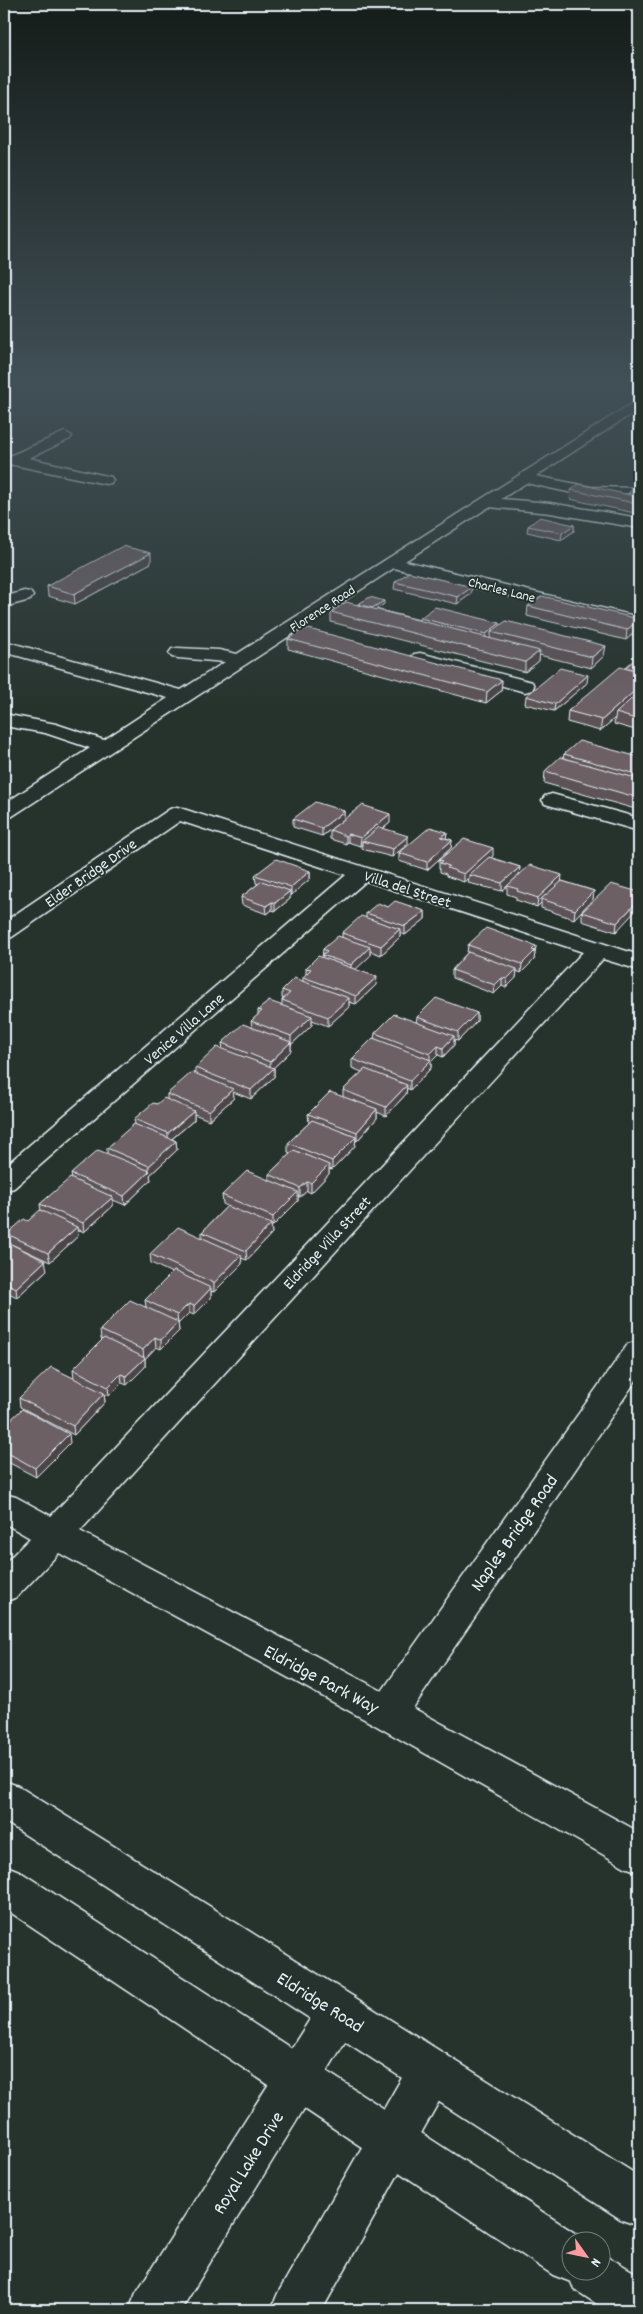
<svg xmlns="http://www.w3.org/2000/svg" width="643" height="2314" viewBox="0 0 643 2314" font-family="Dekko,sans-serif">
	<rect width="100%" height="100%" fill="#26332d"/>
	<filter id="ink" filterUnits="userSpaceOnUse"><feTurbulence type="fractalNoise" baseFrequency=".02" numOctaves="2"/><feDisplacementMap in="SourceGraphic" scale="10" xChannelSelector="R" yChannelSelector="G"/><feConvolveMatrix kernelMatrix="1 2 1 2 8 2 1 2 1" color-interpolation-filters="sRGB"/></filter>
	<g filter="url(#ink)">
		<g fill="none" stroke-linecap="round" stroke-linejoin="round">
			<g stroke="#e8f1f8" stroke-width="3">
				<path id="minor" d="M639,399v10l-103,67 55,11 48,1v9h-48l-65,-14 -25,16 49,4 89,15v10l-89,-15 -61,-6 -84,54 234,56v10l-245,-59 -383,249 -7,2v-15l86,-56 -45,-15 -41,-7v-12l52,10 48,16 64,-42 -164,-46v-11l177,49 44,-28 -47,-4 -6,-1 -3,-4 3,-4 6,-1 41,2 18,4z
					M65,432l7,4 -2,3 -41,19 82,19 2,3 -2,3 -5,1 -102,-21 1,-5z
					M24,591l6,1 3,4 -3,4 -26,7v-10z
					M420,653l112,29 2,4 -2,4 -7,2 -111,-30 -3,-4 3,-4z
					M552,794l87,24v13l-94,-27 -3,-4 3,-4z
					M177,807l462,148v15l-36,-11 -523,572 302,160 246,-347 11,-3v35l-226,332 226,124v40l-14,-5 -250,-142 -316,-172 -42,44 -13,5v-38l26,-26 -26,-15v-29l12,3 35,19 532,-564 -217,-71 -352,307 -10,3v-24l342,-292 -166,-54 -168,116 -8,2v-17l166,-113z
					M339,1990l15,7 7,15 -7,15 -173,283h-52l7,-17 188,-296z
					M431,2049l16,6 6,16 -6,16 -125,223h-51l7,-17 137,-238z"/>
			</g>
			<g stroke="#e8f1f8" stroke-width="3">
				<path id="major" d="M4,1781l14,5 621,390v50l-17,-6 -618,-399z
					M4,1865l15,6 568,370 -17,1v30h30v-20l39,23v35h-33l-32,-21 -3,-7 -18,-7 -549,-367z"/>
			</g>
			<use href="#minor" fill="#26332d" fill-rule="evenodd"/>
			<use href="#major" fill="#26332d" fill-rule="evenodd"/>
		</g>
		<path fill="#5d5357" stroke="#e8f1f8" d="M639,485v29l-69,-15 1,-9 57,4v-1z
			M574,525v6l-13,9 -34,-8 1,-6z
			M151,563l-76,41 -27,-8 -1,-10z
			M395,582l76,12 -14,10 -63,-15z
			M358,604h26l-8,5 44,11v-2l80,8 104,30 -13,12 -52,-13v6l-14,11 -194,-50v-10z
			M528,606l111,13 -1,10 -12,11 -99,-24z
			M288,639l214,41 -1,11 -15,12 -198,-54z
			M639,656v75l-25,-7 1,-6 -15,13 -33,-9 1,-11 57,-42 1,-2z
			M587,683l-33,28 -29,-7 1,-8z
			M564,754l75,3v53l-95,-27 1,-12 18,-13z
			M344,811v8l46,4 -7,5 25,16 -16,13 -30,-8v-4l-2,1 -12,-4 -2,2 -16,-5v-9l-8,6 -29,-9v-8z
			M447,832l-1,6 6,2 -1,8 -24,22 -28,-9v-8z
			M493,856l-2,2 29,9 -1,7 43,7 32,10 -1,8 -19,20 -33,-11v-5l-4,4 -21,-7v-3l-9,-3v-8l-5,5 -34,-8 1,-6 -5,5 -18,-6v-2l-6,-2v-3l-1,-1v-8z
			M310,871v8l-19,16h-1v4l-15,12 -3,-1 -5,4 -25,-9 -1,-8 17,-13 -2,-1 -1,-8z
			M639,892l-23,40 -34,-11v-9z
			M388,907l37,4v8l-20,16 -5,-2v4l-19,18 -11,-4v5l-15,13 21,16 -20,19 -7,-2v5l-21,19 -16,-6v5l-21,20v6l-18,17h1v9l-23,22 -18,-7 1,6 -25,22 -15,-6v6l-22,19 4,2 1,9 -27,25 1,5 -26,25 -12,-5v6l-29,26 -7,-3 1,7 -28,26 -41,-19 -2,-9 21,-13 13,-10 -1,-7 32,-25 -1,-5 36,-20v-6l28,-24 -1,-5 23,-15 10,-4v-6l28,-21v-5l28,-18 -1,-7 30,-16 -1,-6 7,-6v-5l24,-5v-5l1,-1 -1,-1v-8l21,-9v-4l3,-3v-6l16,-10 1,-9 19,-12v-4l24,-15v-5z
			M468,945l68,1 -2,14 -13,13 -4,-2 -1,7 -10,10 -4,-2 -8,8 -42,-16v-8l15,-17z
			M477,1013v8l-19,20 -4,-1v5l-11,12 -5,-2 -7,7v6l-21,22 -3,-2 -1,6 -20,22 -9,-4v6l-20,23 -1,-1 -1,6 -23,24 -3,-1v5l-18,19 -4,-2 -7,6 -2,-1v5l-25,25h-2l1,7 -25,27 -6,-2 1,6 -28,28 -3,-1v7l-17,17 -5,-2 -11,11 1,7 -18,18 -5,-2 -11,12v8l-18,18 -5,-2 -13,13 -5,-2 1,8 -31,33 -54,-28 -1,-9 55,-20 -1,-9 29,-29 -1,-1 -1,-9 46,-23 -1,-7 27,-27 -21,-10 -1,-9 52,-16v-6l25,-26 -4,-2 -1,-9 47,-15v-6l22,-21 -3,-1v-9l21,-20 -1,-9 35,-17v-7l19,-18 -10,-4v-9l22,-20 1,-6 41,-10 1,-6z
			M4,1248l43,22 -30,27 -13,-6z
			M4,1426l66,17 -34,34 -32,-17z"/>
		<path fill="#4c4447" stroke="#e8f1f8" d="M574,525v6l-13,9 1,-7z
			M151,553v10l-76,41 -1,-10z
			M472,587l-1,7 -14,10 1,-7z
			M384,601v3l-14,9v-4z
			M639,619l-1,10 -12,11 1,-10z
			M500,623v7l-9,2v5l-6,4 1,-7z
			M606,646l-2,10 -13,12 1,-11z
			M540,651l-1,10 -14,11v-10z
			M588,675l-1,8 -33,28 1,-7z
			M502,680l-1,11 -15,12 1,-11z
			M639,687v10l-23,16 -1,5 -15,13 2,-11z
			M344,811v8l-22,17v-8z
			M390,814v9l-24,19 -4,-1v4l-2,1 1,-8z
			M447,832l-1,8 -5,-3z
			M348,834v8l-2,2v-8z
			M408,836v8l-16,13 1,-8z
			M452,840l-1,8 -24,22v-8z
			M493,848v8l-22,20 -2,-1v2l-5,5v-8z
			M520,867l-1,8 -17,16v-8z
			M310,871v8l-19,16v-8z
			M562,875l-1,8 -20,16v4l-4,4 1,-9z
			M290,891v8l-15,12v-8z
			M594,891l-1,8 -19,20 1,-9z
			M639,900v7l-23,25 1,-9z
			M272,902v8l-5,4 -1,-8z
			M425,911v8l-20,16v-9z
			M400,929v8l-19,18v-9z
			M536,946l-2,14 -13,13 1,-9 10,-14z
			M370,947v9l-19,18v-9z
			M517,969l-1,9 -10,10 1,-9z
			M377,977l-1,8 -20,19v-8z
			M502,978v8l-8,8 1,-9z
			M349,998v9l-21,19v-9z
			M477,1013v8l-19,20v-9z
			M312,1016v9l-21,20v-9z
			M454,1036v9l-11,12v-9z
			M291,1042v9l-21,20v-9z
			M438,1046v9l-7,7v6l-21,22v-9l20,-21v-6z
			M274,1068v9l-23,22v-9z
			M407,1085l-1,9 -20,22v-9z
			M233,1089l1,9 -25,22v-9z
			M377,1109v9l-20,23v-9z
			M194,1111v9l-26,22v-9z
			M356,1137l-1,9 -23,24v-9z
			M176,1141l1,9 -27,25 1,5 -26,25 -1,-9 25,-24v-6z
			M329,1165v9l-18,19v-10z
			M307,1182v9l-7,6v-9z
			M298,1192v9l-25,25v-9z
			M113,1197v9l-29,26 -1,-9z
			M271,1224l1,9 -25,27 -1,-9z
			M77,1227l1,9 -28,26 -2,-9z
			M241,1255l1,9 -28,28v-9z
			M45,1261l2,9 -30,27 -1,-9z
			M211,1288v10l-17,17v-9z
			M5,1292l2,9 -3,3v-11z
			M189,1304v9l-11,11 -1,-9z
			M178,1322l1,9 -18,18v-9z
			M155,1337l1,10 -11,12v8l-18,18 -1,-9 18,-17 -1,-9z
			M121,1374l1,9 -13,13 -1,-9z
			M104,1393l1,9 -31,33 -1,-9z
			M69,1434l1,9 -34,34 -1,-9z"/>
		<path fill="#6c6165" stroke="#e8f1f8" d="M579,484l60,13v7l-68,-14z
			M639,485v10l-11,-2z
			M540,517l34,8 -12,8 -34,-7z
			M123,546l28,7 -77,41 -27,-8z
			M409,572l63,15 -14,10 -63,-15z
			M542,596l97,23 -12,11 -99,-24z
			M370,597l14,4 -12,7 -14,-4z
			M346,602l194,49 -15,11 -194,-50z
			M435,607l65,16 -14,11 -66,-16z
			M506,621l100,25 -14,11 -101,-25z
			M305,628l197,52 -15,12 -199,-53z
			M639,656v15l-13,-4z
			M620,667l19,5v15l-37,33 -34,-9z
			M560,668l28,7 -33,29 -29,-8z
			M639,692v28l-23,-7z
			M579,741l60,16v18l-75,-21z
			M560,757l79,22v19l-94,-27z
			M315,802l29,9 -22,17 -29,-9z
			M362,805l28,9 -29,24 -13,-4 -2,2 -16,-6z
			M379,827l29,9 -15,13 -31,-8z
			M430,827l17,5 -6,5 11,3 -25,22 -28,-9z
			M464,839l29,9 -29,26 -17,-6 2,-2 -9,-3 3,-2 -4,-1z
			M489,857l31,10 -18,16 -33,-8z
			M276,859l34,12 -19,16 -36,-12z
			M530,865l32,10 -24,23 -21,-7 1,-2 -11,-3z
			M262,881l28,10 -15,12 -3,-1 -6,4 -25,-9z
			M562,881l32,10 -19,19 -34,-11z
			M611,884l28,8v8l-22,23 -35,-11z
			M395,901l30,10 -20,15 -39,-13 12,-10 10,4z
			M361,916l39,13 -19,17 -39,-13z
			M486,928l50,18 -4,4 3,1 -13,13 -54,-19z
			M338,936l32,11 -19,18 -29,-10 5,-4 -4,-2z
			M468,952l49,17 -10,10 -5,-1 -7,7 -43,-15z
			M318,956l59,21 -21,19 -53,-19 8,-8 -5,-1z
			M294,978l55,20 -21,19 -46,-17 8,-7 -8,-3z
			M436,998l41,15 -19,19 -41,-15z
			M269,1001l43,15 -21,20 -40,-15 11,-10 -4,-1z
			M394,1014l60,22 -11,12 -5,-2 -8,8 -55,-21z
			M243,1024l48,18 -21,20 -48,-19z
			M373,1038l58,22 -21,21 -58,-22z
			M217,1047l57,21 -23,22 -56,-22z
			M365,1069l42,16 -21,22 -43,-17z
			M192,1072l41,17 -24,22 -42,-17z
			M330,1092l47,17 -20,23 -49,-18z
			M164,1098l30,13 -26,22 -34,-14 19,-16 4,1z
			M312,1120l44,17 -24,24 -44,-18z
			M134,1124l42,17 -27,25 -42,-18z
			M98,1150l52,21 -26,25 -53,-22z
			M294,1150l35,15 -18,18 -4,-1 -7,6 -31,-14z
			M247,1171l51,21 -25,25 -51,-22z
			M70,1178l43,19 -30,26 -43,-19z
			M227,1206l44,18 -25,27 -44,-19z
			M40,1210l37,17 -29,26 -41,-19 17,-15 4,2z
			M178,1227l63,28 -27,28 -64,-29z
			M9,1243l36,18 -29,27 -12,-6v-34z
			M174,1271l37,17 -17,18 -5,-2 -12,11 -32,-15z
			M130,1300l48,22 -17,18 -6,-3 -12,13 -43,-20z
			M104,1338l41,20 -19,18 -5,-2 -13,13 -35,-18z
			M51,1367l53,26 -31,33 -54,-28z
			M22,1409l47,25 -34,34 -31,-17v-25z"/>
	</g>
	<linearGradient id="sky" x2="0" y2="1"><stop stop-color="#151c19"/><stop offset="0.54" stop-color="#415057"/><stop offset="1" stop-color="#415057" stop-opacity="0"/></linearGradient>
	<rect width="643" height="710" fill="url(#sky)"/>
	<g text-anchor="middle" stroke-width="4" stroke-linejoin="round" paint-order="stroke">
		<g font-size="14" fill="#e8f1f8" stroke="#26332d">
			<text transform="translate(502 589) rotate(14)" y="5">Charles Lane</text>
			<text transform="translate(322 608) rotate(-33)" y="5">Florence Road</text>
		</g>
		<g font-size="16" fill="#e8f1f8" stroke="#26332d">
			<text transform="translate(90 872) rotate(-35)" y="6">Elder Bridge Drive</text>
			<text transform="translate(408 888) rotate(18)" y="6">Villa del Street</text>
			<text transform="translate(183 1028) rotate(-41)" y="6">Venice Villa Lane</text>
			<text transform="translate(326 1242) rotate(-47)" y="6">Eldridge Villa Street</text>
		</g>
		<g font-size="19" fill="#e8f1f8" stroke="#26332d">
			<text transform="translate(513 1532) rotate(-55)" y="7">Naples Bridge Road</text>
			<text transform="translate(322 1678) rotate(28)" y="7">Eldridge Park Way</text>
			<text transform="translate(321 2001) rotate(32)" y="7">Eldridge Road</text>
			<text transform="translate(247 2162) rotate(-58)" y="7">Royal Lake Drive</text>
		</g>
	</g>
	<rect width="643" height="2314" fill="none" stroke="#26332d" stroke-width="20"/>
	<rect x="10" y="10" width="623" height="2294" fill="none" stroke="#e8f1f8" stroke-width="2" filter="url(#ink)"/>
	<g transform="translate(586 2256) rotate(123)"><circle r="24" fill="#26332d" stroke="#747f7e"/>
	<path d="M0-4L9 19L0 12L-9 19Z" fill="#ff9aa2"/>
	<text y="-8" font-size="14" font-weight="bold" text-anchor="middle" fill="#e8f1f8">N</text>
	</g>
</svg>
